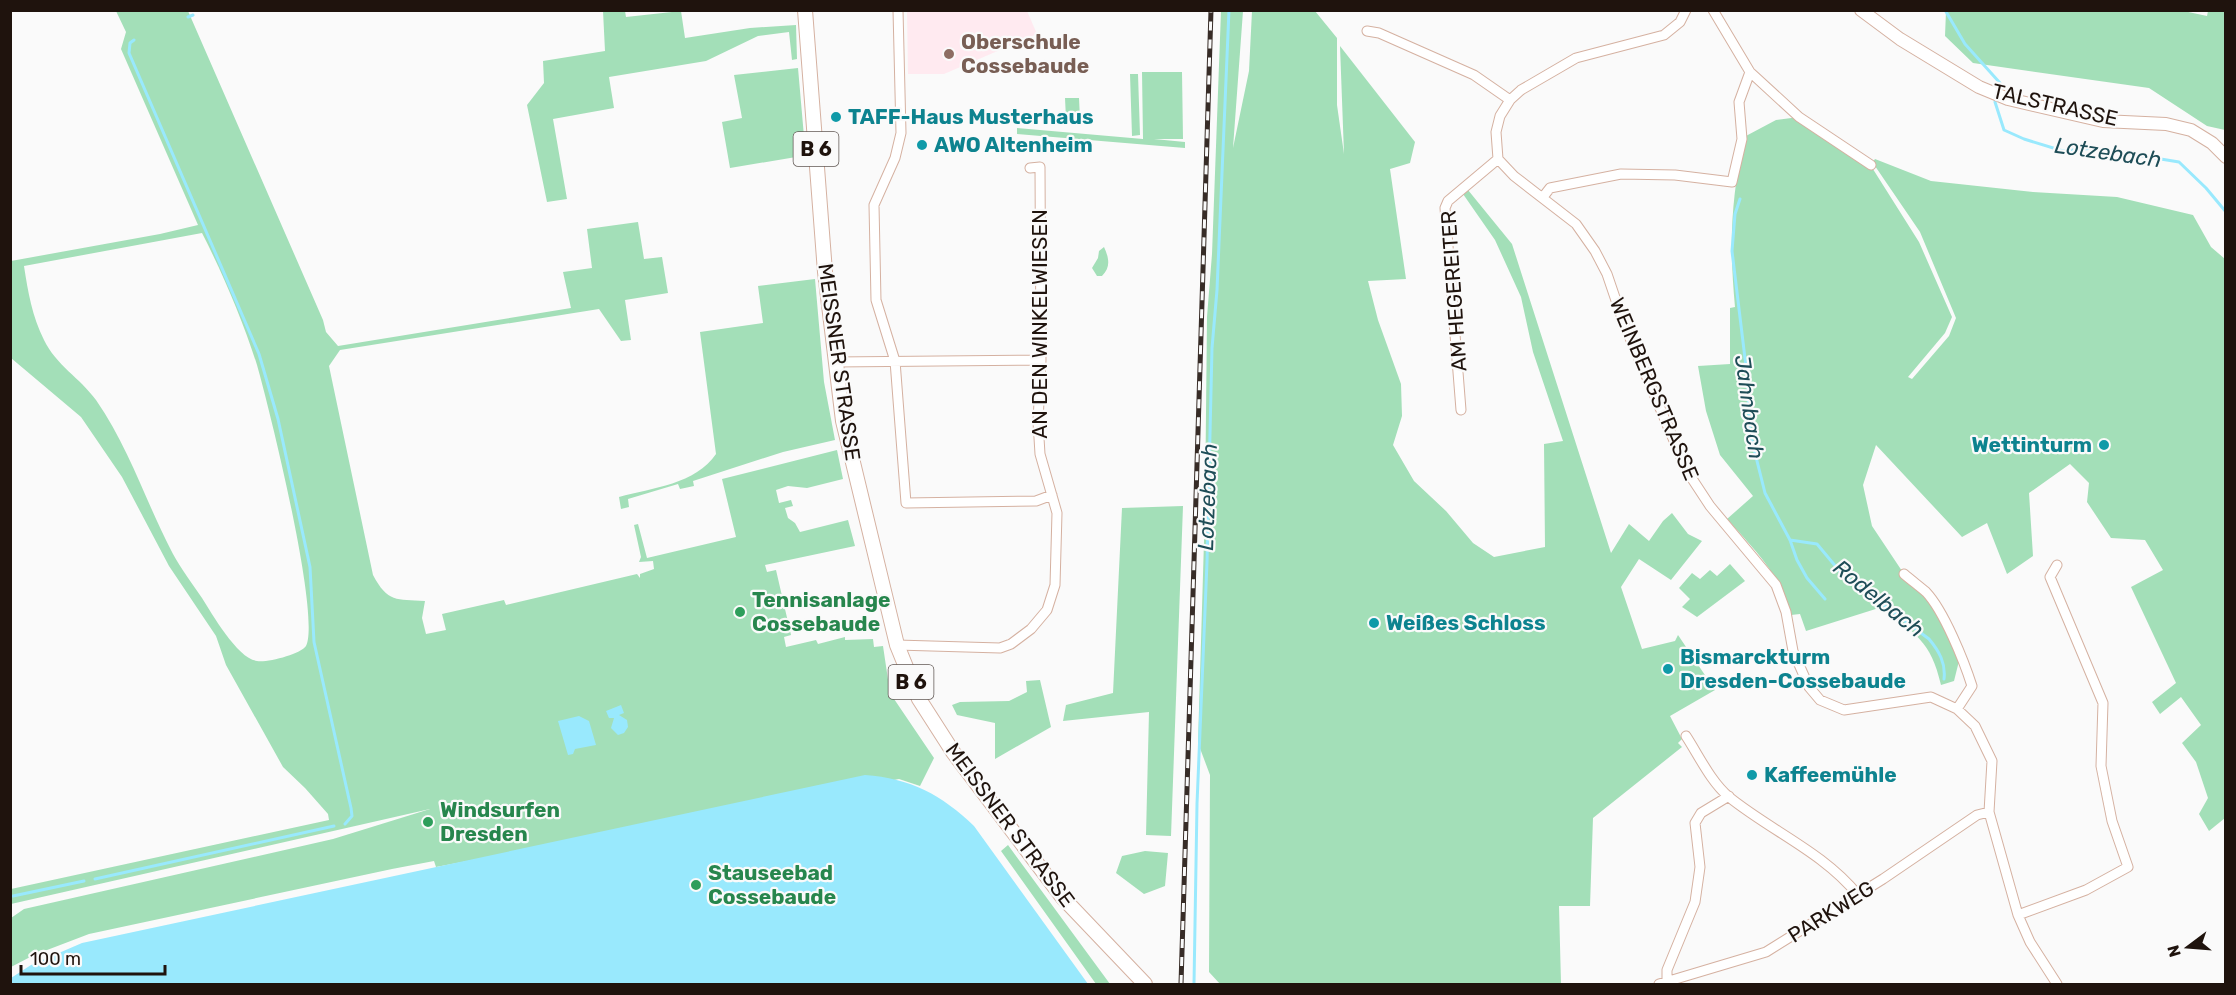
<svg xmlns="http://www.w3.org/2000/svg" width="2236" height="995" viewBox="0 0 2236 995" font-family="Rubik,sans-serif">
	<rect width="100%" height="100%" fill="#fafafa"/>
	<path fill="#ffeaf0" d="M907,11h120l10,23 -93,40h-36z"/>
	<path fill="#a3dfb8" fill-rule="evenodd" d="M2179,10l28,6 1,-5h17v119l-18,-4 -58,-38 -176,-25 -28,-27 1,-25z
		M116,11h72l135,309 3,12 12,14 233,-38 -8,-36 29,-4 -5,-39 51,-7 6,37 18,-2 6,36 -43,7 6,40 -10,1 -22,-32 -259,41 -11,16 44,209c15,28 23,24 52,26l-3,17 4,16 20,-4 -4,-16 62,-14 2,5 131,-31 3,4v-4l14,-5 -1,-8 -14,1 2,-5 -7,-32 4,-1 9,34 89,-21 -14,-58 115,-29 6,29 -36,9 -19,-2 -12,4 3,13 12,-3 2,6 -8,2 3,10 7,5 5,9 48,-12 7,26 -90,19 2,7 9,-2 15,65 -7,2 2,10 30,-7 2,4 27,-7v3l28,-1 1,8 9,-1 7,47 44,65 -14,28 -21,-7 -463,88 -2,-6 -42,8 -303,65 -55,21 -23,12v-49l13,-9 309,-70 97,-30 -419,95v-15l318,-69 -1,-6 -23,-26 -22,-21 -57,-102 -10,-29 -47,-70 -47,-89 -41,-60 -70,-59v-97l149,-27 38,-9 -77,-176 5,-17zM202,233c21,41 41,88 55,132 12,42 64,251 49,281 -5,8 -39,17 -49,15 -19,-2 -45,-47 -55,-63 -10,-15 -21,-29 -29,-44 -27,-51 -43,-105 -77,-154 -16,-22 -40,-35 -52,-60 -12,-24 -16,-48 -20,-74z
		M603,11h22l1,6 55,-6 4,27 65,-10 46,-3 1,34 -5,1 -3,-28 -31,4 -52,25 -97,16 5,31 -61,11 14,80 -20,3 -20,-97 17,-22 -1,-22 62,-10z
		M1221,11h22l-10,137 16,-77 3,-60h63l22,27v67l7,49 -4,-108 75,96 -5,21 -20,6 16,110 -38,2 10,39 23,64 1,32 -9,29 21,36 32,30 27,32 21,14 51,-10 -1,-103 19,-3 -30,-89 -12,-55 -26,-57 -32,-46 5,-4 44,54 99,309 18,-29 20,17 14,-20 9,-8 16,21 14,7 -31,39 -32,-21 -18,28 21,62 33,-8 3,-6 37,55 -45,26 12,23 -4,4 4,4 -89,71 -3,88h-31l2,78h-341l-11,-12 1,-197 -12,-32 7,-236 2,-190 5,-63z
		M798,68l7,80h-4l1,8 -72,12 -8,-46 20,-4 -8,-43z
		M1142,72h40l1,67h-29l31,3v6l-168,-14v-6l126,11z
		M1130,74h8l2,61 -8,1z
		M1065,98h14l1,21h-14z
		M1799,117l72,48 4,-6 56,22 102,11 84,5 76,18 18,32 14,12v559l-16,13 -10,-17 9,-16 -12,-36 -14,-19 19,-18 -20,-28 -21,17 -8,-12 24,-19 -45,-96 32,-17 -18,-30 -34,-2 -24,-36 2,-19 -19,-19 -41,29 4,63 -26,18 -20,-51 -25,14 -86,-92 -13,40 9,41 32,48 22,18 35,61 -7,28 -13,4c-10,-44 -26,-51 -59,-78l-76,24 -6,-17 -9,1c-10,-40 -37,-66 -64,-96l26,-23 -33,-41 -14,-44 -8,-45 32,-2v-56l5,-1c-6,-66 -4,-105 9,-170l32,-17zM1871,166h4l45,66 36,86 -7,18 -37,43 -4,-2 37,-44 7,-16 -33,-75z
		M1104,247c5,11 7,20 -2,29h-5l-5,-8 6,-10 1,-7z
		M815,279l9,103 11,58 -52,12 -90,29 1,5 -14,3 -2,-5 -50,15 1,8 -8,2 -2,-12c33,-9 77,-13 97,-43l-16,-122 63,-9 -5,-37z
		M1183,506l-12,330 -25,-1 3,-123 -86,9 3,-16 47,-12 9,-185z
		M1730,564l15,17 -48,36 -15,-10 8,-8 -11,-11 13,-15 8,6 10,-9 7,6z
		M1040,680l11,47 -56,32v-36l-38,-8 -5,-10 8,-3 49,-1 18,-9 -1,-11z
		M1008,845l102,139h-14l-95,-133z
		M1145,851l23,2 -3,33 -21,8 -28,-21 6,-17z"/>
	<path fill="#99e9fd" d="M621,705l3,8 -5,2 8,5 1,7 -4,6 -6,2 -7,-7 3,-10h-5l-3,-7z
		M579,716l10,5 7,24 -21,4 -2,5 -5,1 -10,-34z
		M865,775c45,3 77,20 109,51l114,158h-1077v-6l20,-13 51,-22z"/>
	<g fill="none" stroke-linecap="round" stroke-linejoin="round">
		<path stroke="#99e9fd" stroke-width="3" d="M1945,10l20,34 35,39 -2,7
			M188,17l5,-2
			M134,40l-4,3 -1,10 130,301 19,65 32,148 4,75 37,166 1,8 -7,8
			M1996,97l-1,5 9,28 20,9 39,12 31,-3 85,14 27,26 20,24
			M1740,199l-5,15 -3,37 15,124 3,58 15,60 25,47 7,20 10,18 18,21
			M1790,540l27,4 25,30 87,65c10,12 17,24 15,40
			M95,879l239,-53
			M13,896l71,-15
			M1194,984l3,-180 10,-242 5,-214 5,-58 12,-280"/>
		<g stroke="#d5b1a1" stroke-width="11">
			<path id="street" d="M898,10l3,123 -6,25 -21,47 2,95 19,61 11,142 130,-2 16,-6
				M1686,10l-6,12 -16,13 -88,23 -55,32 -11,10 -10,16 -4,16 2,27 16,17 62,48 19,27 12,23 17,50 63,147 23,35 66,79 10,27 7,39 16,36 11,13 24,10 87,-13 26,12 18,17 17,35 -3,51 29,103 12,27 27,42
				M1713,10l37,62 49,45 72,48
				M1367,31l12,2 95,42 36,25
				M1543,197l7,-9 71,-14 54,1 57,7 10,-43 -3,-37 11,-30
				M835,362l206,-2
				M1461,410l-16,-202 3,-7 50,-42
				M1904,574c7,6 15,12 22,18 18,19 38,69 46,94l-15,23
				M897,645l103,3 11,-4 20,-15 16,-19 8,-25 2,-72 -17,-59 -2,-32 3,-62 -1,-193 -10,1
				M1686,736c13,20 25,46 43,61 42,34 94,55 129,98
				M2018,915l68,-25 42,-23 -16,-46 -11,-55 2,-63 -53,-126 7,-12
				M1667,982v-12l28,-68 5,-35 -5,-44 6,-10 28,-17
				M1659,984l107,-32 117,-73 94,-64 12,-3"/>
		</g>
		<g stroke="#d5b1a1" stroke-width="14">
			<path id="secondary" d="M1861,10l39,29 79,48 29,12 95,22 63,3 25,6 21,13 14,14"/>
		</g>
		<g stroke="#d5b1a1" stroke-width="16">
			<path id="primary" d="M805,10l20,262 18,149 54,224 22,54 34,53 110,146 82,86"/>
		</g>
		<use href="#street" stroke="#fff" stroke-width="9"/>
		<use href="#secondary" stroke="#fff" stroke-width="12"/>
		<use href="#primary" stroke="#fff" stroke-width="14"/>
		<g stroke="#372c27" stroke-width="5">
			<path id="rail" d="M1181,984l30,-974"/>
		</g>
		<use href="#rail" stroke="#fafafa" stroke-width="3" stroke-dasharray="9" stroke-linecap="butt"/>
	</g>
	<circle fill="#8d6e63" stroke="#fafafa" stroke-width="2" cx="949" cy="54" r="6"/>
	<g fill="#0f9aa8" stroke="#fafafa" stroke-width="2">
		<circle cx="836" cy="117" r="6"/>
		<circle cx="922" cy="145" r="6"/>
		<circle cx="2104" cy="445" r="6"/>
		<circle cx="1374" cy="623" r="6"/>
		<circle cx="1668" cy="669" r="6"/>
		<circle cx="1752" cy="775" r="6"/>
	</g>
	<g fill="#2e9e5b" stroke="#fafafa" stroke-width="2">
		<circle cx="740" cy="612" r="6"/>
		<circle cx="428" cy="822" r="6"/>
		<circle cx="696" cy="885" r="6"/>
	</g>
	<g text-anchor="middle" stroke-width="4.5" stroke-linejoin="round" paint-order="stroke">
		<g fill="#fafafa" stroke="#615854" stroke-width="1.5">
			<rect x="793.5" y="132" width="45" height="34" rx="4.5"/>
			<rect x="888.5" y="665" width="45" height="34" rx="4.5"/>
		</g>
		<g font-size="20" font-weight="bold" fill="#1f130d">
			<text x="816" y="156">B 6</text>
			<text x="911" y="689">B 6</text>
		</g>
		<g font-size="21" font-weight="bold" fill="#785e54" stroke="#fafafa" text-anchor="start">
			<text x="961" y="49">Oberschule<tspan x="961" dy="24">Cossebaude</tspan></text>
		</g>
		<g font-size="21" fill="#1f130d" stroke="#fafafa">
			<text transform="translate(2055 105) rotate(13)" y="7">TALSTRASSE</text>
			<text transform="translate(1454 291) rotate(-94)" y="7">AM HEGEREITER</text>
			<text transform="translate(1040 324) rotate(-90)" y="7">AN DEN WINKELWIESEN</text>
			<text transform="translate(839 362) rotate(82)" y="7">MEISSNER STRASSE</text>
			<text transform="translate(1654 389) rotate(67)" y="7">WEINBERGSTRASSE</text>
			<text transform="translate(1010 825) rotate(53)" y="7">MEISSNER STRASSE</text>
			<text transform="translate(1831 912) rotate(-32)" y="7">PARKWEG</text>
		</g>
		<g font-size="21" font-weight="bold" fill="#0d838f" stroke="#fafafa" text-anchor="start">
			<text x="848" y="124">TAFF-Haus Musterhaus</text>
			<text x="934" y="152">AWO Altenheim</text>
			<text x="2092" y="452" text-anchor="end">Wettinturm</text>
			<text x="1386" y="630">Weißes Schloss</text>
			<text x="1680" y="664">Bismarckturm<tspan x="1680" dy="24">Dresden-Cossebaude</tspan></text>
			<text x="1764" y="782">Kaffeemühle</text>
		</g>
		<g font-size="21" font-weight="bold" fill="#27864d" stroke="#fafafa" text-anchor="start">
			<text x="752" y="607">Tennisanlage<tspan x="752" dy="24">Cossebaude</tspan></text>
			<text x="440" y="817">Windsurfen<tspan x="440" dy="24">Dresden</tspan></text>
			<text x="708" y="880">Stauseebad<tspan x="708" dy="24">Cossebaude</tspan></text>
		</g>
		<g font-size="22" font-style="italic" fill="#1e4d57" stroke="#fafafa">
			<text transform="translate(2108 152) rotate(8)" y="8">Lotzebach</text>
			<text transform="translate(1750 407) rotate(82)" y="8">Jahnbach</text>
			<text transform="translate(1207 497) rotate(-88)" y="8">Lotzebach</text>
			<text transform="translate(1879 598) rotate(39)" y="8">Rodelbach</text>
		</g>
	</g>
	<rect width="2236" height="995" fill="none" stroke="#1f130d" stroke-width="24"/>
	<g transform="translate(2188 947) rotate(254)" stroke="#fafafa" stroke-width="4.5" paint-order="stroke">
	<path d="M0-4.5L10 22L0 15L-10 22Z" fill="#1f130d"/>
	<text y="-9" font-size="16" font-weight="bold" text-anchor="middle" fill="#1f130d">N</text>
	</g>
	<path d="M21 965v9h144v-9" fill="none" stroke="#1f130d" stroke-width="3"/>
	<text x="30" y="965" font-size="18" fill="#1f130d" stroke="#fafafa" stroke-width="4.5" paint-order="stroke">100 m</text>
</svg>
